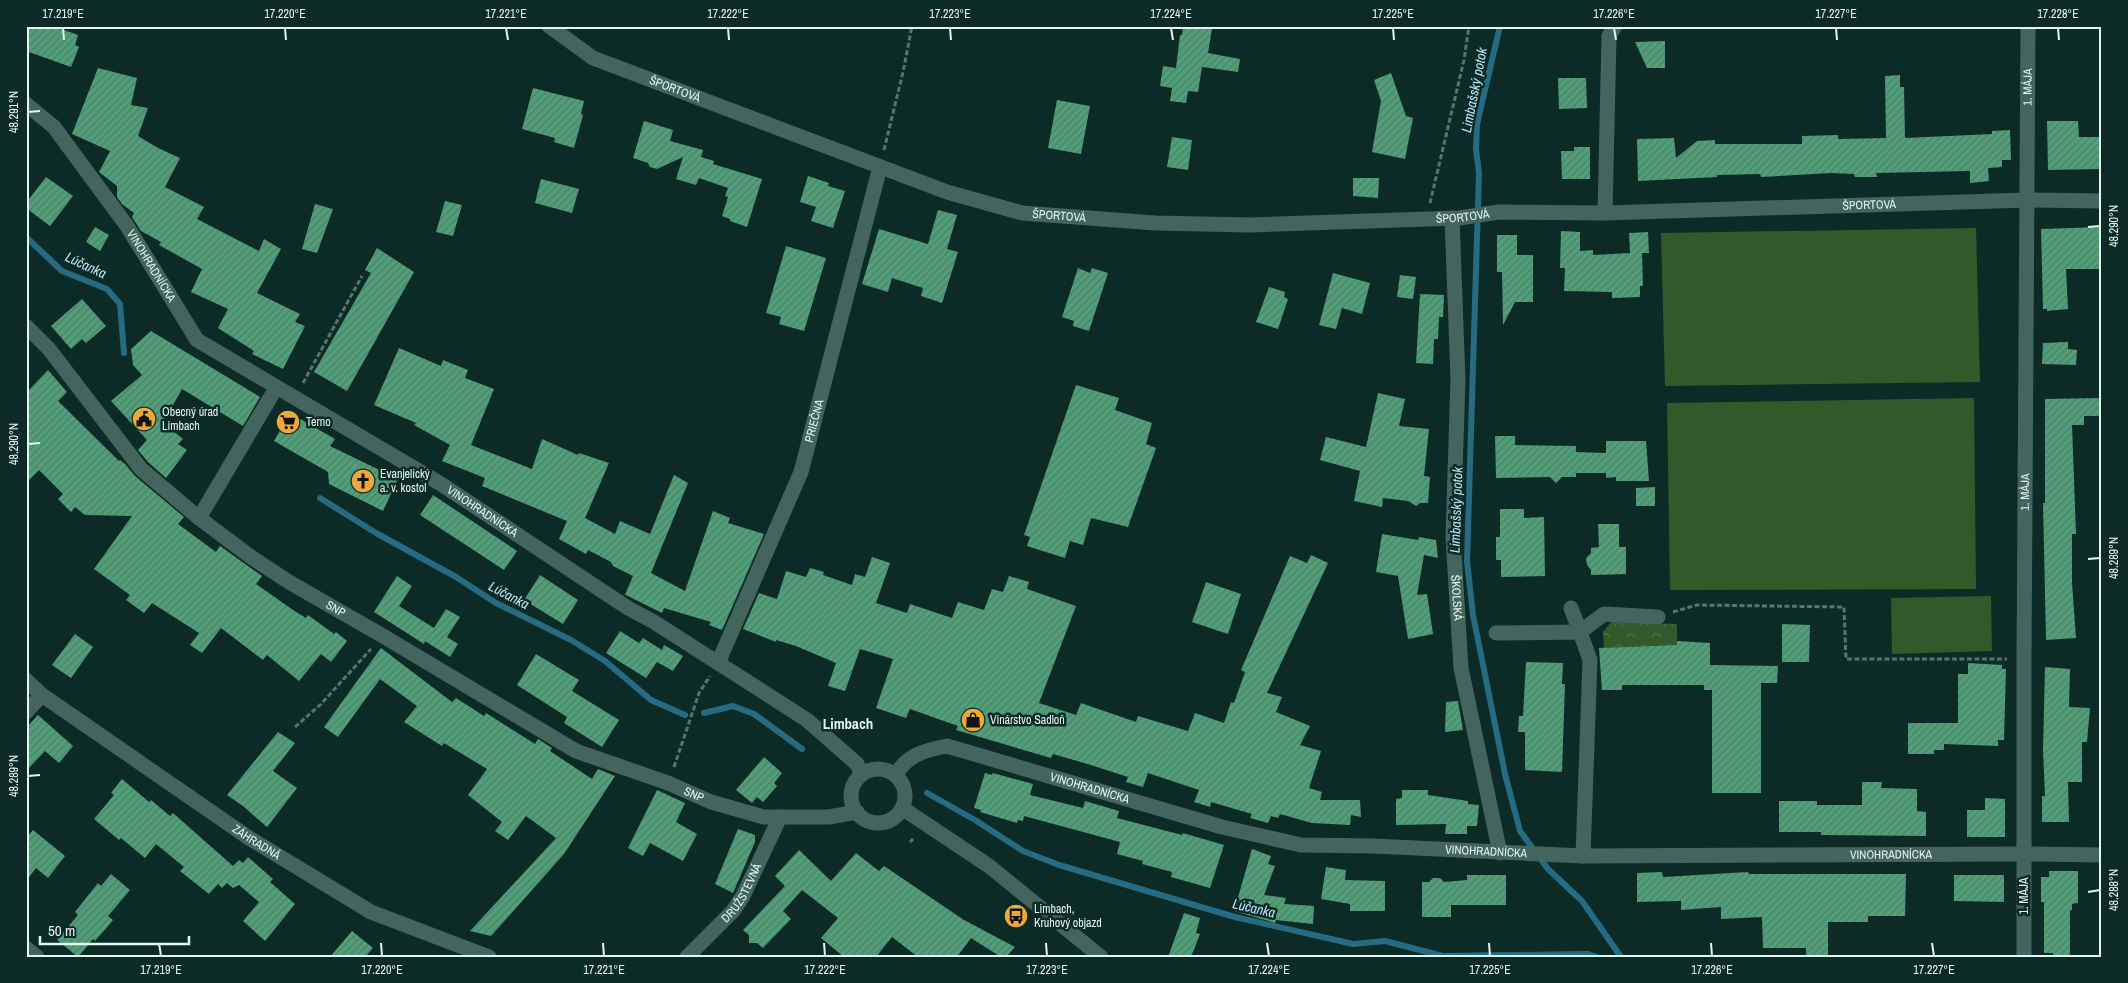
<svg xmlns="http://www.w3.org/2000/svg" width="2128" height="983" viewBox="0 0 2128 983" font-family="'Archivo Narrow',sans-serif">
	<defs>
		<pattern id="park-crowns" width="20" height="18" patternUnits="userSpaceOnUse" patternTransform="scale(1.25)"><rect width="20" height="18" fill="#33592a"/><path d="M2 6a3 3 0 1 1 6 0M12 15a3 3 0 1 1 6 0" fill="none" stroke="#507149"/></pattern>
		<pattern id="building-hatch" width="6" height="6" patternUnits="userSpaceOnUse" patternTransform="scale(1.25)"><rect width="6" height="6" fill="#519e79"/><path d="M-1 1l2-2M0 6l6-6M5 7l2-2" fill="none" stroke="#4c8168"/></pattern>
	</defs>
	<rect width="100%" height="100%" fill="#0c2b27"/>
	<path fill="url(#park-crowns)" d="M1611,622l66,2v21l-73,3 -1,-16z"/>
	<path fill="#33592a" d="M1976,228l4,154 -315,4 -4,-153z
		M1974,398l2,191 -306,1 -3,-187z
		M1991,596l1,55 -100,3 -1,-56z"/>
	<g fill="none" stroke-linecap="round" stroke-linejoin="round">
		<path stroke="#276b83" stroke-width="6" d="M1500,26l-23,98 -1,25 3,24 -12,388 6,54 32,159 15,57 28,38 34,32 39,56
			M26,237l36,34 45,18 13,15 4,49
			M320,498l56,35 80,44 40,26 75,37 34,21 46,39 34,15
			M704,713l29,-7 21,8 48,35
			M927,793l48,27 48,31 36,14 176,52 118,27 32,-3 58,15 145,-2 9,3"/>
	</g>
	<path fill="url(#building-hatch)" d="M26,26h27l25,9 -3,10 4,2 -8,20 -45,-16z
		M1183,26h27v3h2l-4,24 32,6 -2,13 -36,-5 -4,25 -10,-1 -2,12 -16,-2 2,-13 -12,-2 3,-20 13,2 4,-33h2z
		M1665,41v27h-18l-12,-26z
		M98,68l39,10 -6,27 17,3 -10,28 20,12 22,10 -15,29 39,20 -7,12 62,32 5,-12 17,10 -24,44 43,21 -5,8 10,4 -22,43 -31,-15 2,-3 -36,-23 10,-19 -37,-17 11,-23 -43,-24 2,-3 -20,-11 -9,-14 2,-4 -12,-9 -5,-7v-11l-18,-14 11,-21 -38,-17z
		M1391,73l15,43 7,2 -8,41 -33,-7 9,-51 -7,-21z
		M1900,75v12h4l1,51 87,-4v-3l18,-1 1,30h-9v7l-14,1 1,13 -19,2v-12l-94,2 1,4h-22l-1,-3 -23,-1 -70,4 -1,-3 -43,1v2l-79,4 -1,-42 37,-1 2,20 21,-17 18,-1v4h87v-8l36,-1v4l48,-1 -1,-62z
		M1558,78h28l1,30 -28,1z
		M533,88l51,13 -3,13 2,1 -9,33 -20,-6 1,-4 -33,-9z
		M1057,100l33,6 -9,48 -33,-6z
		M644,121l29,9 -3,11 33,9 -2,7 13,4 -1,3 49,15 -15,48 -17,-6v-2l-8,-3 6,-19 -3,-1 3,-8 -29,-10 -3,7 -20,-6 7,-22 -26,12 -7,-2 -2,-4 -15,-5z
		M2047,121h31l1,16h23v32l-54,1z
		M1172,137l20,3 -4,30 -21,-3z
		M1574,147h16v32h-28l-1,-28h13z
		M808,176l21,7 -1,3 17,5 -12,37 -22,-7 5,-14 -16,-5z
		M46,177l27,19 -23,30 -24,-18v-5z
		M1353,178h26l-1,20 -25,-2z
		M541,179l38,10 -7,24 -37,-10z
		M445,201l17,4 -9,31 -17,-4z
		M315,204l18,5 -16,44 -15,-4z
		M938,210l19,5 -10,34 11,3 -16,51 -21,-7 2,-8 -31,-10 -4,14 -26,-8 17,-55 49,15z
		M95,227l14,8 -9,16 -14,-9z
		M2102,227v42h-36l2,40 -21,2v-2h-4l-2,-80z
		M1561,231l19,1v19l13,-1v5l37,-2 -1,-20 19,-1 1,21h-7l1,33h-3v11l-28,1v-6l-48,-1 1,-23h-5z
		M1497,235h20v20h16v47h-18l-12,23 -1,-53h-5z
		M786,246l40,12 -22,73 -25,-7 2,-7 -15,-4z
		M377,248l37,24 -67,119 -33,-19 57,-99 -6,-3z
		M1078,268l12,5 2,-5 16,5 -19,58 -16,-5 1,-5 -12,-4z
		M1333,273l37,10 -8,31 -20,-6 -6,21 -17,-4z
		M1400,275l16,2 -3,22 -16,-2z
		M1269,287l16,5 -1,5 4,2 -10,30 -22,-7z
		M1420,294l24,1 -1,22h-4l-1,22h-4l-1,25 -17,-1z
		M82,299l24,27 -20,17 -4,-4 -11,10 -20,-23z
		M151,331l109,66 -17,29 -61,-37 -19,34 20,16 -5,5 9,6 -21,28 -18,-16 -10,-12 9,-10 -36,-39 31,-26 -9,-10 -2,-16z
		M2068,342v7l9,1 -1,15 -34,-1 1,-21z
		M399,348l42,18 2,-6 25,10 -3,8 29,11 -23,56 61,24 10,-30 36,16 1,-2 30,10 -24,55 30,16 5,-13 30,13 24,-59 14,8 -37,90 34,18 28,-80 17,7 -2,5 36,11 -42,96 -13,-5 2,-3 -47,-14 -2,5 -34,-17 -3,-1 8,-19 -20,-10 -2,-4 -23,-12 -2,4 -27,-15 8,-18 -85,-35 3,-8 -43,-17 8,-16 -36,-20 2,-2 -42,-18z
		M48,370l19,22 -9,9 61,60 1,-1 5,4 10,12 49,41 -6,7 38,28 4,-6 42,30 -6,8 37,26 13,8 2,-3 26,19 2,-2 11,9 -16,21 -10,-8 -22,27 -32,-26 -4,5 -42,-32 -19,25 -12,-8 9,-12 -47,-30 -8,10 -18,-13 4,-5 -36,-26 38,-53 -47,-1 -10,-8 -4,5 -13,-13 5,-5 -24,-24 -13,13v-90z
		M1076,385l43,13 -4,12 37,13 -6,21 10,4 -28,79 -37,-9 -8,27 -13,-4 -5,17 -38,-12 3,-9 -6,-2z
		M1378,393l27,6 -6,27 30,3 -5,47 6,1 -2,26h-8l-4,3 -8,-5 -25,-3 -1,9 -28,-6 6,-30 -40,-11 6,-23 40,10z
		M2102,398v18h-18v9h-12l4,109h-4v49l4,55 -30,2 -3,-137h2v-104z
		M290,413l45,26 -5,7 68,33 -15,32 -54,-27 -1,-12 -54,-31z
		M1495,436h20v9l61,1v6l30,1v-12h40l3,40h-33v-4l-10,1v-5h-30v4h-14l-6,6 -6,-6 -54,1z
		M1655,487v19h-19v-18z
		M433,495l84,56 -13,19 -84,-55z
		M1500,509h24v9l20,-1 1,59 -44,1v-17h-5v-23h4z
		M1598,524h21v23h7v27l-35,1v-5l-4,-5 -1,-7 5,-5v-5l8,-1z
		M1382,534l36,6 1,-3 17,3 2,18 -14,-3 -7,40 10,-1 6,40 -25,5 -10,-63 -22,-4z
		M1311,555l17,8 -61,130 15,4 -6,15 34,14 -10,19 21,6 -12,37 13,4 -2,8h40l1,17 -10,-2 -1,10 -38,-2 -32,-9 -2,4 -7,-2 -3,7 -18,-5 2,-4 -41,-12 -1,5 -16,-5 5,-12 -51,-17 -5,14 -17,-5 2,-5 -37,-12 -38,-11 -2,4 -95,-28 2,-4 -48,-17 -4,9 -30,-10 17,-49 -33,-10 -15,42 -17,-5 8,-23 -40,-17 -20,-6v2l-33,-13 16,-36 18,6 9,-28 20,6 4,-9 14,4 -1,3 29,10 3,-11 10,3 7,-20 18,6 -14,40 31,10 3,-9 42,14 6,-16 26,8 8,-21 11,3 6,-16 20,6 -2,7 49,17 -37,97 37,12 5,-12 55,19 2,-6 50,15 7,-18 29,10 7,-21 3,1 11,-31 -4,-2 49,-114 17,7z
		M540,575l38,25 -15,24 -39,-24z
		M397,576l15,10 -13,20 35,22 12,-19 14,8 -13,20 11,7 -8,13 -25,-16 -1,3 -50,-32z
		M1206,582l35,12 -13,40 -36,-12z
		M1782,624l28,1 -1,37h-27z
		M620,631l19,12 4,-5 19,12 2,-5 19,11 -10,15 -16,-9 -11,16 -40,-25z
		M75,634l18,13 -22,31 -19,-13z
		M1677,641l33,2v22l68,1 -1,17h-16v110h-49v-103h-8v-5h-82v5h-20l-3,-42 78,-3z
		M381,648l71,54 4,-4 28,18 2,-3 49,31 3,-5 14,9 -2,3 42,28 6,-10 17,7 -51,78 -73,82 -21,-5 86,-93 -30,-22 -18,24 -13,-9 7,-9 -34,-27 19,-26 -43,-26 -2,3 -38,-24 13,-16 -37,-27 -42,58 -14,-10z
		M536,654l43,26 -7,11 47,29 -17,27 -38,-24 3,-6 -50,-32z
		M1526,662l37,1 -1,21h3l-3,88 -37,-2v-38h-7l1,-16h4z
		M1968,663l34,2v4h4l-2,71h-6v6l-54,-2v6h-10v4h-26v-31h50v-49h10z
		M2045,667l25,2 -1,38 21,1 -3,34h-5v40h-14l1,40h-27v-26h3l-2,-46z
		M1458,701l5,29 -18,2 1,-30z
		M38,715l35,31 -14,17 -14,-12 -19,20v-43z
		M278,732l17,11 -22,28 24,17 -30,39 -24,-21 -16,-11z
		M764,757l18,16 -8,10 3,3 -14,16 -6,-5 -5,6 -16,-13z
		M985,773l7,2 1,-2 40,11 -3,11 53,13 2,-7 34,10 -2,7 65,17 1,-2 41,12 -14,43 -39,-11 1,-5 -30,-8 1,-3 -26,-7 3,-12 -96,-26 -1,5 -5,-1 -1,3 -37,-11 1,-2 -7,-2z
		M122,779l27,23 2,-2 19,16 3,-3 60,53 6,-6 4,3 5,-6 25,22 -3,3 25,22 -30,37 -22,-20 16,-19 -20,-17 -6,3 -6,-5 -5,5 -4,-4 -9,10 -29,-23 4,-4 -28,-23 -11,14 -24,-20 -2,2 -25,-21 20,-24 -3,-2z
		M1862,782h20l-1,6 36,1v22l9,1v24l-105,-1v-3h-42v-31h38v4h45z
		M657,790l28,13 -9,19 21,12 -14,27 -33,-18 -7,13 -15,-8z
		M1402,790h26v5l40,6v3l11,1 -2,21h-10v8h-22l1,-10 -50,1v-26l6,-1z
		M1985,798l20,1v38h-38v-27h18z
		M738,829l17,6v7l-22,51 -18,-9z
		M33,830l32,26 -17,22 -12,-10 -10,13v-43z
		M1252,849l19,7 -3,8 7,2 -11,29 22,3 -2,6 30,2 -1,18 -37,-4 -1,3 -41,-12z
		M799,850l32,31 25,-28 23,18 5,-5 80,54 51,27 -9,10h-5l-30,-19 -14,19h-39l-26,-20 -16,20h-32l-23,-19 17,-20 -36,-28 -19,21 8,8 -28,29 -6,-5h-8v-8l-6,-5 42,-44 -10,-10z
		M1326,867l20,3 -1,10 40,1v30h-35v-7l-29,-5z
		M2049,871h29v32l-6,1v6h-2v47h-17v-4h-9v-51h-3v-25h8z
		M1662,872l1,5 85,-5 1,2h157l-1,42h-37v6h-40v35h-22v-9h-43l-1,-31 -41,2v-12l-40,3v-9l-44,1v-29z
		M111,874l19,16 -22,26 5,4 -18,21 -2,-2 -15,18 -21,-17 21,-25 -3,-3 23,-29 3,3z
		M1467,875h39v30h-55v12h-29v-35h7l4,-4h7l4,4 23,-2z
		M1954,875h50v27l-50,-1z
		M1184,913l16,5 -4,15 4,1 -9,23h-23z
		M352,931l21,17 -8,9h-35z"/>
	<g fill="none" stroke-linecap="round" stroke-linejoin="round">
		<path stroke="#59736f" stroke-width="3" stroke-dasharray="5 2.5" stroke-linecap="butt" d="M884,150l19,-78 9,-46
			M1430,203l34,-143 5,-34
			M303,383l59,-107
			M1673,612l24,-7 147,2 2,52h161
			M295,727l26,-23 50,-55
			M674,767l25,-74 11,-17
			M910,842l3,-3"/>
		<g stroke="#44645e" stroke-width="15">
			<path id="s1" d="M549,26l44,32 354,134 75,21 133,10 95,2 209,-7 40,-6 106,1 422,-13 75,1"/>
			<path d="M1605,213l4,-177 6,-10"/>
			<path id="s2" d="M1452,218l6,161 -5,158 8,131 39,185"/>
			<path d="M199,518l77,-130"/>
			<path d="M1571,608l9,24 24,-18 54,3"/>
			<path d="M1496,633l84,-1 10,28 -7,196"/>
			<path id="s3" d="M718,663l83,-191 79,-305"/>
			<path id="s4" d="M26,680l16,15 207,143 122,74 118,45"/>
			<path d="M26,712l16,-17"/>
			<path id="s5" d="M896,775c10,-20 30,-25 51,-29l275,81 79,18 73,1 209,10 441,-2 78,1"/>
			<path d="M26,948l11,9"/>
			<path id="s6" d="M687,957l46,-46 10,-15 37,-79"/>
			<path id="s7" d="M2024,957v-298l4,-633"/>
		</g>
		<g stroke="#44645e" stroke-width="15">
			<path id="s8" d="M26,104l28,23 73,99 70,114 244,144 187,124 26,14 153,98 50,44 5,10"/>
			<path id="s9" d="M26,326l23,23 92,120 58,49 52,39 38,25 94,54 193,115 92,32 43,19 53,15h65l28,-5"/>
			<circle cx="878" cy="796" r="27"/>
			<path d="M902,808l87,58 112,91"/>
		</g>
	</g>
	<path fill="none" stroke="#e3f5f1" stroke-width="2" d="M63,28l1,12M285,28l1,12M506,28l2,12M728,28l1,12M950,28l1,12M1171,28l2,12M1393,28l1,12M1614,28l2,12M1836,28l1,12M2058,28l1,12M28,112l12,-1M2088,227l12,-1M28,444l12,-1M2088,559l12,-1M28,776l12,-1M2088,892l12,-2M159,943l2,13M381,943l1,13M603,943l1,13M824,943l1,13M1046,943l1,13M1267,943l2,13M1489,943l1,13M1711,943l1,13M1932,943l2,13"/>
	<defs>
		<g id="civic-disc" transform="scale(1.25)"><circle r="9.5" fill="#eba93a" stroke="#0c2b27"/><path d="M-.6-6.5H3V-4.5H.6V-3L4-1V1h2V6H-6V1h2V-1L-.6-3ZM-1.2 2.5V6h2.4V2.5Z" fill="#111"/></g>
		<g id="supermarket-disc" transform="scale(1.25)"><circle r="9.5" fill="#eba93a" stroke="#0c2b27"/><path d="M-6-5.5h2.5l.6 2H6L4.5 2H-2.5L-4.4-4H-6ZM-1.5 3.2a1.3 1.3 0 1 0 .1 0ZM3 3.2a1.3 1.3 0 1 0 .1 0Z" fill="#111"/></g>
		<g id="church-disc" transform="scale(1.25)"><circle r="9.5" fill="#eba93a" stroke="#0c2b27"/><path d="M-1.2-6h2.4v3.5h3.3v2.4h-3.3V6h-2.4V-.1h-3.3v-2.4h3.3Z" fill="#111"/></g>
		<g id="shop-disc" transform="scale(1.25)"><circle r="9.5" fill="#eba93a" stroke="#0c2b27"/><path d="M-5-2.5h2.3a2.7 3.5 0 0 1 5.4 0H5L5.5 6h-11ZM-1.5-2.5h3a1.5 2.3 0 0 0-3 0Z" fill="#111"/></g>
		<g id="bus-disc" transform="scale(1.25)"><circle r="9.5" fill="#eba93a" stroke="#0c2b27"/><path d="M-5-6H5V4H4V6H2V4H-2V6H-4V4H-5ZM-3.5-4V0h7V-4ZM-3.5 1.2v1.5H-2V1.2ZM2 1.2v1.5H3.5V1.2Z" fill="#111"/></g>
	</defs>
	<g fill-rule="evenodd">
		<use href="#civic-disc" x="144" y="419"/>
		<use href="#supermarket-disc" x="288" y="422"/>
		<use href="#church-disc" x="363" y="481"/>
		<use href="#shop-disc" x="973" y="720"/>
		<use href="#bus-disc" x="1016" y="916"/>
	</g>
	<g text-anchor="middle" stroke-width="5" stroke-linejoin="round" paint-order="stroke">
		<g font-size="12" fill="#e3f5f1" stroke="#0c2b27">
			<text dy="4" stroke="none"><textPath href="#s7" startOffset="870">1. MÁJA</textPath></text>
			<text dy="4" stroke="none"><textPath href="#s1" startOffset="142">ŠPORTOVÁ</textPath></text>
			<text dy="4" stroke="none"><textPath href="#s1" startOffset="1359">ŠPORTOVÁ</textPath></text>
			<text dy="4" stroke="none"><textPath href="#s1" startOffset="548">ŠPORTOVÁ</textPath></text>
			<text dy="4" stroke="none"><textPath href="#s1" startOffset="952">ŠPORTOVÁ</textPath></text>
			<text dy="4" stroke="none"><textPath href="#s8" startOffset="206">VINOHRADNÍCKA</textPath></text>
			<text dy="4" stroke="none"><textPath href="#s3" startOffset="261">PRIEČNA</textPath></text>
			<text dy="4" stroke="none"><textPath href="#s7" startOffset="465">1. MÁJA</textPath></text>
			<text dy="4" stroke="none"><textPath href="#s8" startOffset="626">VINOHRADNÍCKA</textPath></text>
			<text dy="4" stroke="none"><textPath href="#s2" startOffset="380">ŠKOLSKÁ</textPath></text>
			<text dy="4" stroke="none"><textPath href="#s9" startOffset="424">SNP</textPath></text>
			<text dy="4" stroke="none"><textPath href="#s5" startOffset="210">VINOHRADNÍCKA</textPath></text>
			<text dy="4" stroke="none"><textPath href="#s9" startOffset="829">SNP</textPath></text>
			<text dy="4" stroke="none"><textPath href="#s4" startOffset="282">ZÁHRADNÁ</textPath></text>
			<text dy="4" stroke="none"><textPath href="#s5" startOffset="614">VINOHRADNÍCKA</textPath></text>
			<text dy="4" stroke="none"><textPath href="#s5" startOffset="1019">VINOHRADNÍCKA</textPath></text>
			<text dy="4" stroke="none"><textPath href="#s6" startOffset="85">DRUŽSTEVNÁ</textPath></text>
			<text transform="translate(2024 896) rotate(-90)" y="4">1. MÁJA</text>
		</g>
		<g font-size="12" fill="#e3f5f1" stroke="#0c2b27" text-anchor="start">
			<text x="162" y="416">Obecný úrad<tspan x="162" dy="14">Limbach</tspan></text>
			<text x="306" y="426">Terno</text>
			<text x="380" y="478">Evanjelický<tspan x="380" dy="14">a. v. kostol</tspan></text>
			<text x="990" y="724">Vinárstvo Sadloň</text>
			<text x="1034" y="913">Limbach,<tspan x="1034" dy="14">Kruhový objazd</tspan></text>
		</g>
		<g font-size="14" font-style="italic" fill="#b9e4f5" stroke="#0c2b27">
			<text transform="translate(1474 90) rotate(-79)" y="5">Limbašský potok</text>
			<text transform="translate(86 265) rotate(25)" y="5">Lúčanka</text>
			<text transform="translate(1456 510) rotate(-88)" y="5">Limbašský potok</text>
			<text transform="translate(509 595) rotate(28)" y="5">Lúčanka</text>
			<text transform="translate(1254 908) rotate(13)" y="5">Lúčanka</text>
		</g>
		<g font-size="15" font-weight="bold" fill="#e3f5f1" stroke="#0c2b27">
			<text x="848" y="729">Limbach</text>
		</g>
	</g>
	<rect width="2128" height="983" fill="none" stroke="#0c2b27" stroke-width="55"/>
	<path d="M40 936v8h149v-8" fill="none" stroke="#e3f5f1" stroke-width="2.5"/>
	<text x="48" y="936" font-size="15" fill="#e3f5f1" stroke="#0c2b27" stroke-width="4" paint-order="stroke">50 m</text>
	<rect x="28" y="28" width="2072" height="928" fill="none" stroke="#e3f5f1" stroke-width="2"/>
	<g font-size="12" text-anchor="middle" fill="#e3f5f1">
		<text x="63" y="18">17.219°E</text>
		<text x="285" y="18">17.220°E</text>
		<text x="506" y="18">17.221°E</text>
		<text x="728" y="18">17.222°E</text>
		<text x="950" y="18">17.223°E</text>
		<text x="1171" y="18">17.224°E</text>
		<text x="1393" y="18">17.225°E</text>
		<text x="1614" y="18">17.226°E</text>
		<text x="1836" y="18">17.227°E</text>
		<text x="2058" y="18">17.228°E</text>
		<text transform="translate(14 112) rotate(-90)" y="4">48.291°N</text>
		<text transform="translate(2114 226) rotate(-90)" y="4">48.290°N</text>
		<text transform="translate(14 444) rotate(-90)" y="4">48.290°N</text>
		<text transform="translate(2114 558) rotate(-90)" y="4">48.289°N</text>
		<text transform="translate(14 776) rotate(-90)" y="4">48.289°N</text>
		<text transform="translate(2114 890) rotate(-90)" y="4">48.288°N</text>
		<text x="161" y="974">17.219°E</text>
		<text x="382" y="974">17.220°E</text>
		<text x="604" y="974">17.221°E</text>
		<text x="825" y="974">17.222°E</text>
		<text x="1047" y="974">17.223°E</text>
		<text x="1269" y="974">17.224°E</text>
		<text x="1490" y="974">17.225°E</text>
		<text x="1712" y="974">17.226°E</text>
		<text x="1934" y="974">17.227°E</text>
	</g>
</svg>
